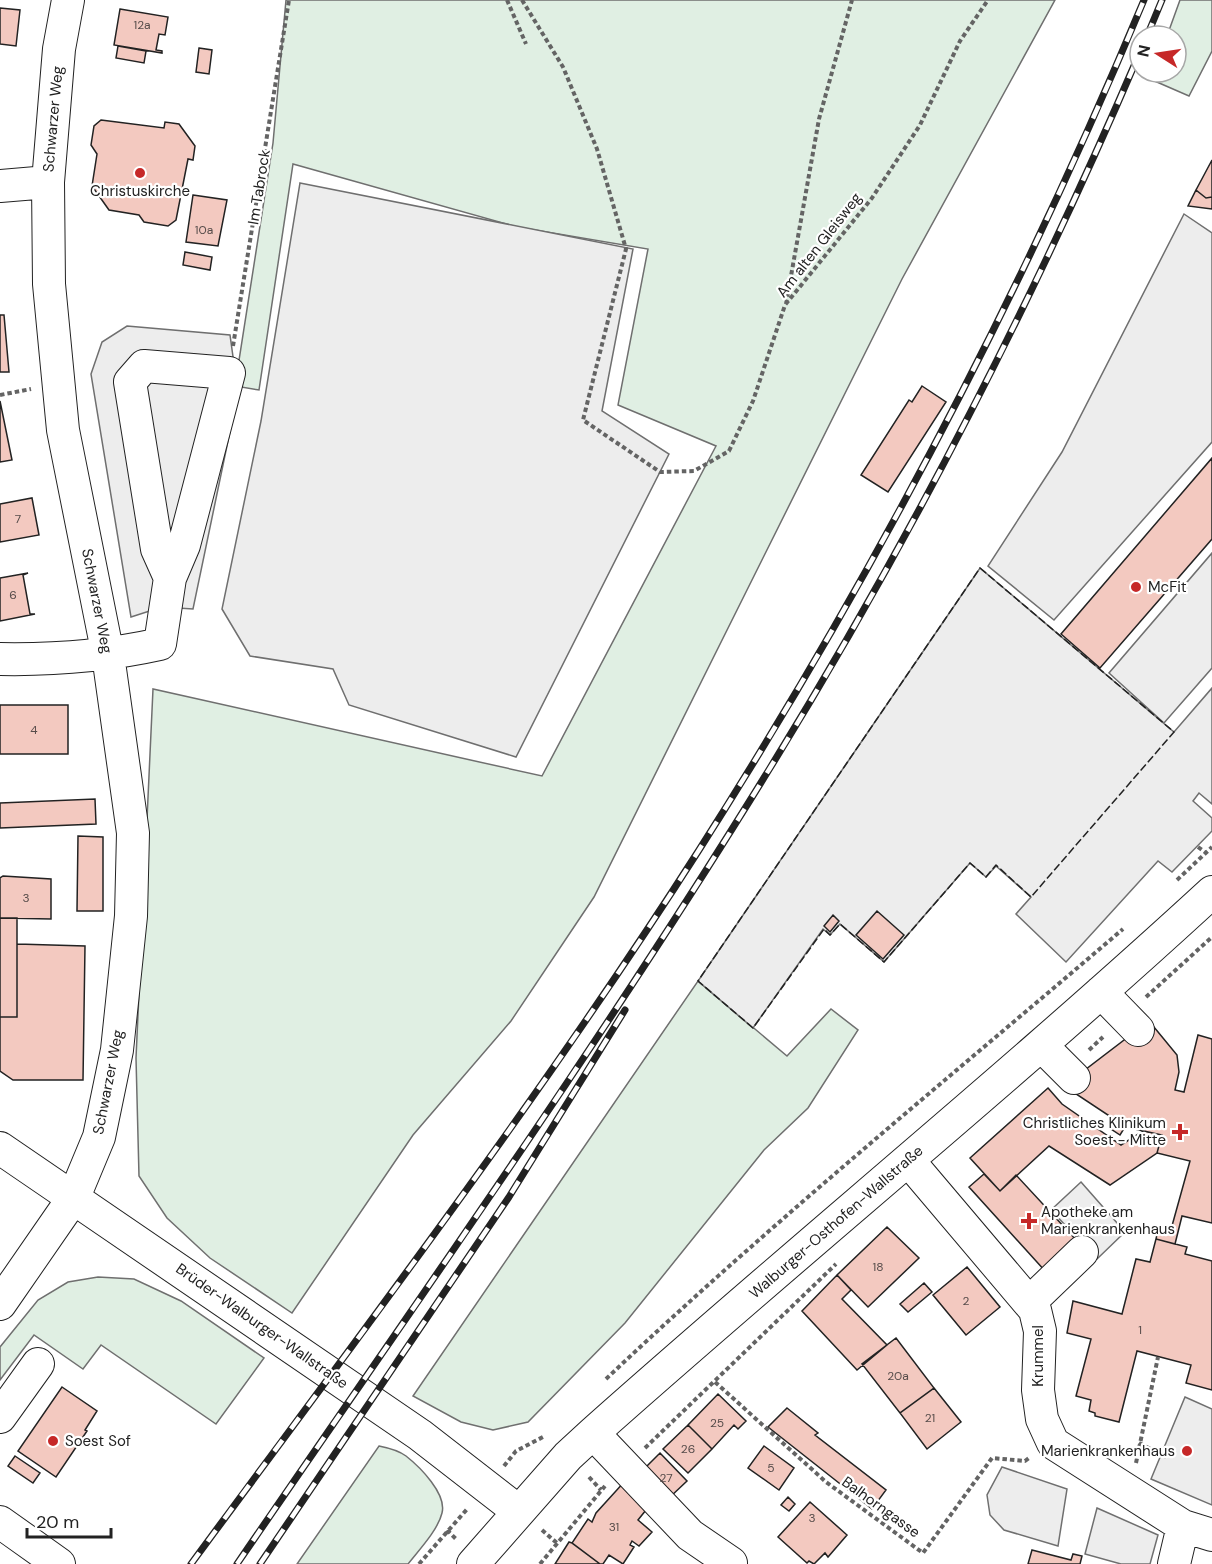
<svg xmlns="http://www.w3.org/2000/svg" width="1212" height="1564" viewBox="0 0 1212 1564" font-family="'DM Sans',sans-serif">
	<rect width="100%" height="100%" fill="#fff"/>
	<path fill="#e0efe3" stroke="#6f6f6f" stroke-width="1.5" d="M286,0h769l-153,279 -308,618 -83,124 -98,114 -121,178 -82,-55 -43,-40 -28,-42 -3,-118 17,-369 389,87 174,-330 -98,-41 30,-156 -131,-22 -224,-63 -34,226 -24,-4 38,-243z
		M1180,0h32v51l-23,45 -39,-17 3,-7h23v-36h-9z
		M698,981l89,75 44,-47 27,21 -50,78 -44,42 -139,173 -97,99 -35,8 -32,-8 -48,-26z
		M98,1277l36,2 47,22 83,57 -48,66 -115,-79 -18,24 -49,-34 -34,45v-33l38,-47 30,-18z
		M379,1446c10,2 19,4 27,10 14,11 41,38 36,57 -4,17 -23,37 -34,51h-111z"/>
	<path fill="#ededed" stroke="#6f6f6f" stroke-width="1.5" d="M300,183l333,66 -31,162 67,43 -153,303 -167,-52 -16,-36 -83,-13 -28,-47 39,-188z
		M1184,214l28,19v209l-158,178 -66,-54 74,-114z
		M127,326l103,9 8,58 -45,216 -31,-2 -31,10 -40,-243 11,-32z
		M1212,553v115l-48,55 -55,-50z
		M980,568l194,164 38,-44v116l-13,-11 -6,8 19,17v13l-40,41 -14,-11 -92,101 -50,-48 15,-17 -35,-31 -10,11 -16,-14 -86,99 -44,-38 -10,11 -7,-6 -70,99 -55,-47z
		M1081,1182l44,50 -28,27 -46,-49z
		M1185,1397l27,12v96l-61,-26z
		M1002,1467l65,22 -9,57 -54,-16 -14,-15 -3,-20z
		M1097,1508l61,27 -8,29h-29l-36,-10z"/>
	<path fill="#f3c9c0" stroke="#222" stroke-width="1.5" d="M0,8l20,2 -4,36 -16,-2z
		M120,9l48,8 -3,18 -6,-1 -3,16 6,1v2l-48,-8z
		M118,46l28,5 -2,12 -28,-5z
		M199,48l13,2 -3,24 -13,-2z
		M101,120l63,8 1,-6 14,2 16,22 -2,14 -5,-1 -12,61 -8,6 -24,-4 -5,-7 -30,-5 -17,-24 5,-32 -6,-9 3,-19z
		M1212,160v37l-6,1 -10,-8z
		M1196,190l10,8 6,-1v12l-24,-3z
		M193,195l34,5 -9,46 -32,-4z
		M185,252l27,5 -2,13 -27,-5z
		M0,315h4l5,57h-9z
		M922,386l24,16 -58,90 -27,-17 48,-75 3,2z
		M0,401l12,59 -12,2z
		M1212,458v81l-112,129 -39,-34z
		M32,498l7,37 -39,7v-38z
		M28,573l-5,2 7,39h5l-35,7v-43z
		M0,705h68v49h-68z
		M95,799l1,25 -96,4v-25z
		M78,836l25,1v74h-26z
		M3,876l48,3v40l-51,-1v-40z
		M877,911l27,24 -21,24 -27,-24z
		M833,915l6,6 -9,11 -6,-6z
		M0,918h17v99h-17z
		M17,944l68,2 -2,134h-70l-13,-9v-54h17z
		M1149,1021l28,34 2,17 -4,18 9,2 14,-57 14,4v184l-30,-7 -7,28 -19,-5 2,-9 12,3 20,-72 -33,-8 5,-18 -36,-8 -62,-41z
		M1048,1088l14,16 59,41 22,-14 19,4 -5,18 -47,32 -61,-39 -49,45 -30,-33z
		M1116,1122l9,5 -5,8 -9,-6z
		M984,1174l16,17 16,-16 62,67 -32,30 -77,-85z
		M887,1227l32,31 -51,49 -31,-32z
		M1156,1239l31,8 -2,7 27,7v129l-26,-7 5,-18 -54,-14 -18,71 -24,-6v-3l-6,-2 2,-11 -15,-4 15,-57 -24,-6 6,-32 49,13 14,-55 14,3z
		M967,1267l33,40 -34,28 -33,-40z
		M837,1275l14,15 -9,9 45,46 -30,25 -55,-59z
		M924,1283l8,9 -24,20 -8,-8z
		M896,1338l38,50 -34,25 -38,-49z
		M62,1387l35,24 -12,19 2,1 -31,46 -38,-26z
		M934,1388l27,34 -34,27 -27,-36z
		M718,1394l28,27 -8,8 -4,-4 -22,24 -24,-24z
		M787,1408l31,25 -3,2 71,55 -14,19 -104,-82z
		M688,1425l24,24 -24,24 -25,-24z
		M764,1446l30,22 -15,22 -31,-22z
		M660,1453l27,28 -18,17 -27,-27z
		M15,1456l25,17 -7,10 -25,-17z
		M625,1481l25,24 -12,15 14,12 -13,14 -7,-5 -2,4 4,2 -11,17 -14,-9 -6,9h-3l-28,-21 16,-24 4,3 4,-9z
		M788,1497l7,7 -6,7 -8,-6z
		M810,1502l37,33 -19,22 -3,-4 -11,11 -5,-3 -2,2 -29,-26z
		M569,1542l3,1 28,21h-45z
		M1032,1550l39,10 2,-6 9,2 -2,8h-52z"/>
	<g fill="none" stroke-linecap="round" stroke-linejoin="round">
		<g stroke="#222" stroke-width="34">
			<path id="minor" d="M0,186l48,-4
				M0,659c55,1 106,-3 160,-15l10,-66 14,-33 45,-172 -85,-7 -14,16 27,167 13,29
				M1101,992l37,38
				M1041,1045l33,33
				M0,1148l420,287 98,76
				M908,1160l127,150 5,21 -2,59 4,29 11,24 130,83 29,9
				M1030,1302l52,-50
				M0,1304l74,-107 25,-60 18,-87 14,-134 2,-83 -25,-178 -45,-225 -14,-146 -1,-102 11,-133 9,-49
				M0,1417l38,-53
				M593,1433l97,102 41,28
				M0,1522l59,42
				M473,1564l95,-108 25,-23c204,-182 417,-355 619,-541
				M1174,1564l9,-38"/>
		</g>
		<path stroke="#646464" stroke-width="4" stroke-dasharray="4.5 3" stroke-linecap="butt" d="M507,0l19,44
			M522,0l41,67 34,82 29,100 -43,171 77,52 34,-1 35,-20 24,-50 32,-96 87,-107 48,-73 40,-84 28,-41
			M786,304l33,-185 33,-119
			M233,346l56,-346
			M0,395l31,-6
			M1198,847l8,6
			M1177,880l35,-33
			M1146,997l66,-60
			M1089,1050l14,-13
			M606,1379c166,-157 344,-302 517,-450
			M715,1382l111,100 97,71 69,-95 33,3 4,-3
			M1139,1443l27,14
			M645,1448l191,-184
			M1136,1463l22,-106
			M504,1466l12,-15 27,-14
			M589,1477l12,13
			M447,1530l10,10
			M542,1530l16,14
			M419,1564l49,-56
			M540,1564l65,-78"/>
		<use href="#minor" stroke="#fff" stroke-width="32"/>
		<g stroke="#222" stroke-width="7">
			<path id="rail" d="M1147,36l15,-36
				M191,1564c173,-235 351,-468 508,-714 172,-270 322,-555 445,-850
				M237,1564c180,-263 366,-524 533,-796 141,-229 264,-469 370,-716
				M260,1564l249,-367 116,-187"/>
		</g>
		<use href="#rail" stroke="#fff" stroke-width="4.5" stroke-dasharray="14" stroke-linecap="butt"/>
		<path stroke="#222" stroke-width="1.5" stroke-dasharray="8 3" stroke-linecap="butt" d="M980,568l194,164 -143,165 -35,-32 -10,12 -16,-14 -86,99 -44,-38 -10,11 -6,-6 -71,99 -55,-47z"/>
	</g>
	<g fill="#c62828" stroke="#fff" stroke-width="2">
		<circle cx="140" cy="173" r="6"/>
		<circle cx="1136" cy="587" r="6"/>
		<path d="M1177 1123h6v6h6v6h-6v6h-6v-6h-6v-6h6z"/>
		<path d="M1026 1212h6v6h6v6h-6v6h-6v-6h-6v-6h6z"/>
		<circle cx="53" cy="1441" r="6"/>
		<circle cx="1187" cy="1451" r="6"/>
	</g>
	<g text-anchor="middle" stroke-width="4.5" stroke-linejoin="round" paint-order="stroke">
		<g font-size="12" fill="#564c4a">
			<text x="142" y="29">12a</text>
			<text x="204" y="234">10a</text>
			<text x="18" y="523">7</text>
			<text x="13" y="599">6</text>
			<text x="34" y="734">4</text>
			<text x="26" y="902">3</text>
			<text x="878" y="1271">18</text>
			<text x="966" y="1305">2</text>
			<text x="1140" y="1334">1</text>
			<text x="898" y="1380">20a</text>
			<text x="930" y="1422">21</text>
			<text x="717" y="1427">25</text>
			<text x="688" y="1453">26</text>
			<text x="771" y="1472">5</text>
			<text x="666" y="1482">27</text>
			<text x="812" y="1522">3</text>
			<text x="614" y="1531">31</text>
		</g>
		<g font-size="15" fill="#222" stroke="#fff">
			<text transform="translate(53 119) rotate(-85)" y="5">Schwarzer Weg</text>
			<text transform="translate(259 187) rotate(-81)" y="5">Im Tabrock</text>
			<text transform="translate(819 245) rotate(-52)" y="5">Am alten Gleisweg</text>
			<text transform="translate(97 601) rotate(79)" y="5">Schwarzer Weg</text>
			<text transform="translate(108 1082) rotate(-79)" y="5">Schwarzer Weg</text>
			<text transform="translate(836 1222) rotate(-41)" y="5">Walburger-Osthofen-Wallstraße</text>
			<text transform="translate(262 1326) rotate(35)" y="5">Brüder-Walburger-Wallstraße</text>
			<text transform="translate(1038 1356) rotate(-90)" y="5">Krummel</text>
			<text transform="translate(881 1507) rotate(36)" y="5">Balhorngasse</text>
		</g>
		<g font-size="15" fill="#222" stroke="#fff" text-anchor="start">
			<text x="140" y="196" text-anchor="middle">Christuskirche</text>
			<text x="1148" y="592">McFit</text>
			<text x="1166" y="1128" text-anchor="end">Christliches Klinikum<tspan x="1166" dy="17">Soest - Mitte</tspan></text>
			<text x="1041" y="1217">Apotheke am<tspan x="1041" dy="17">Marienkrankenhaus</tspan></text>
			<text x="65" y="1446">Soest Sof</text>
			<text x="1175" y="1456" text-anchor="end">Marienkrankenhaus</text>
		</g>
	</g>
	<g transform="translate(1158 54) rotate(282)"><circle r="28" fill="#ffffff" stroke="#a7a7a7" stroke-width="1.5"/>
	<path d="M0-4.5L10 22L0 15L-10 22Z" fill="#c62828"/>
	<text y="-9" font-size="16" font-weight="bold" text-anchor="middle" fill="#222222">N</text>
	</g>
	<path d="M27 1528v9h84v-9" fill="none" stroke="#222222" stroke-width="3"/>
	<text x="36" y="1528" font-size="18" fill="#222222" stroke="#ffffff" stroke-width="4.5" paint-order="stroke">20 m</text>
</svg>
